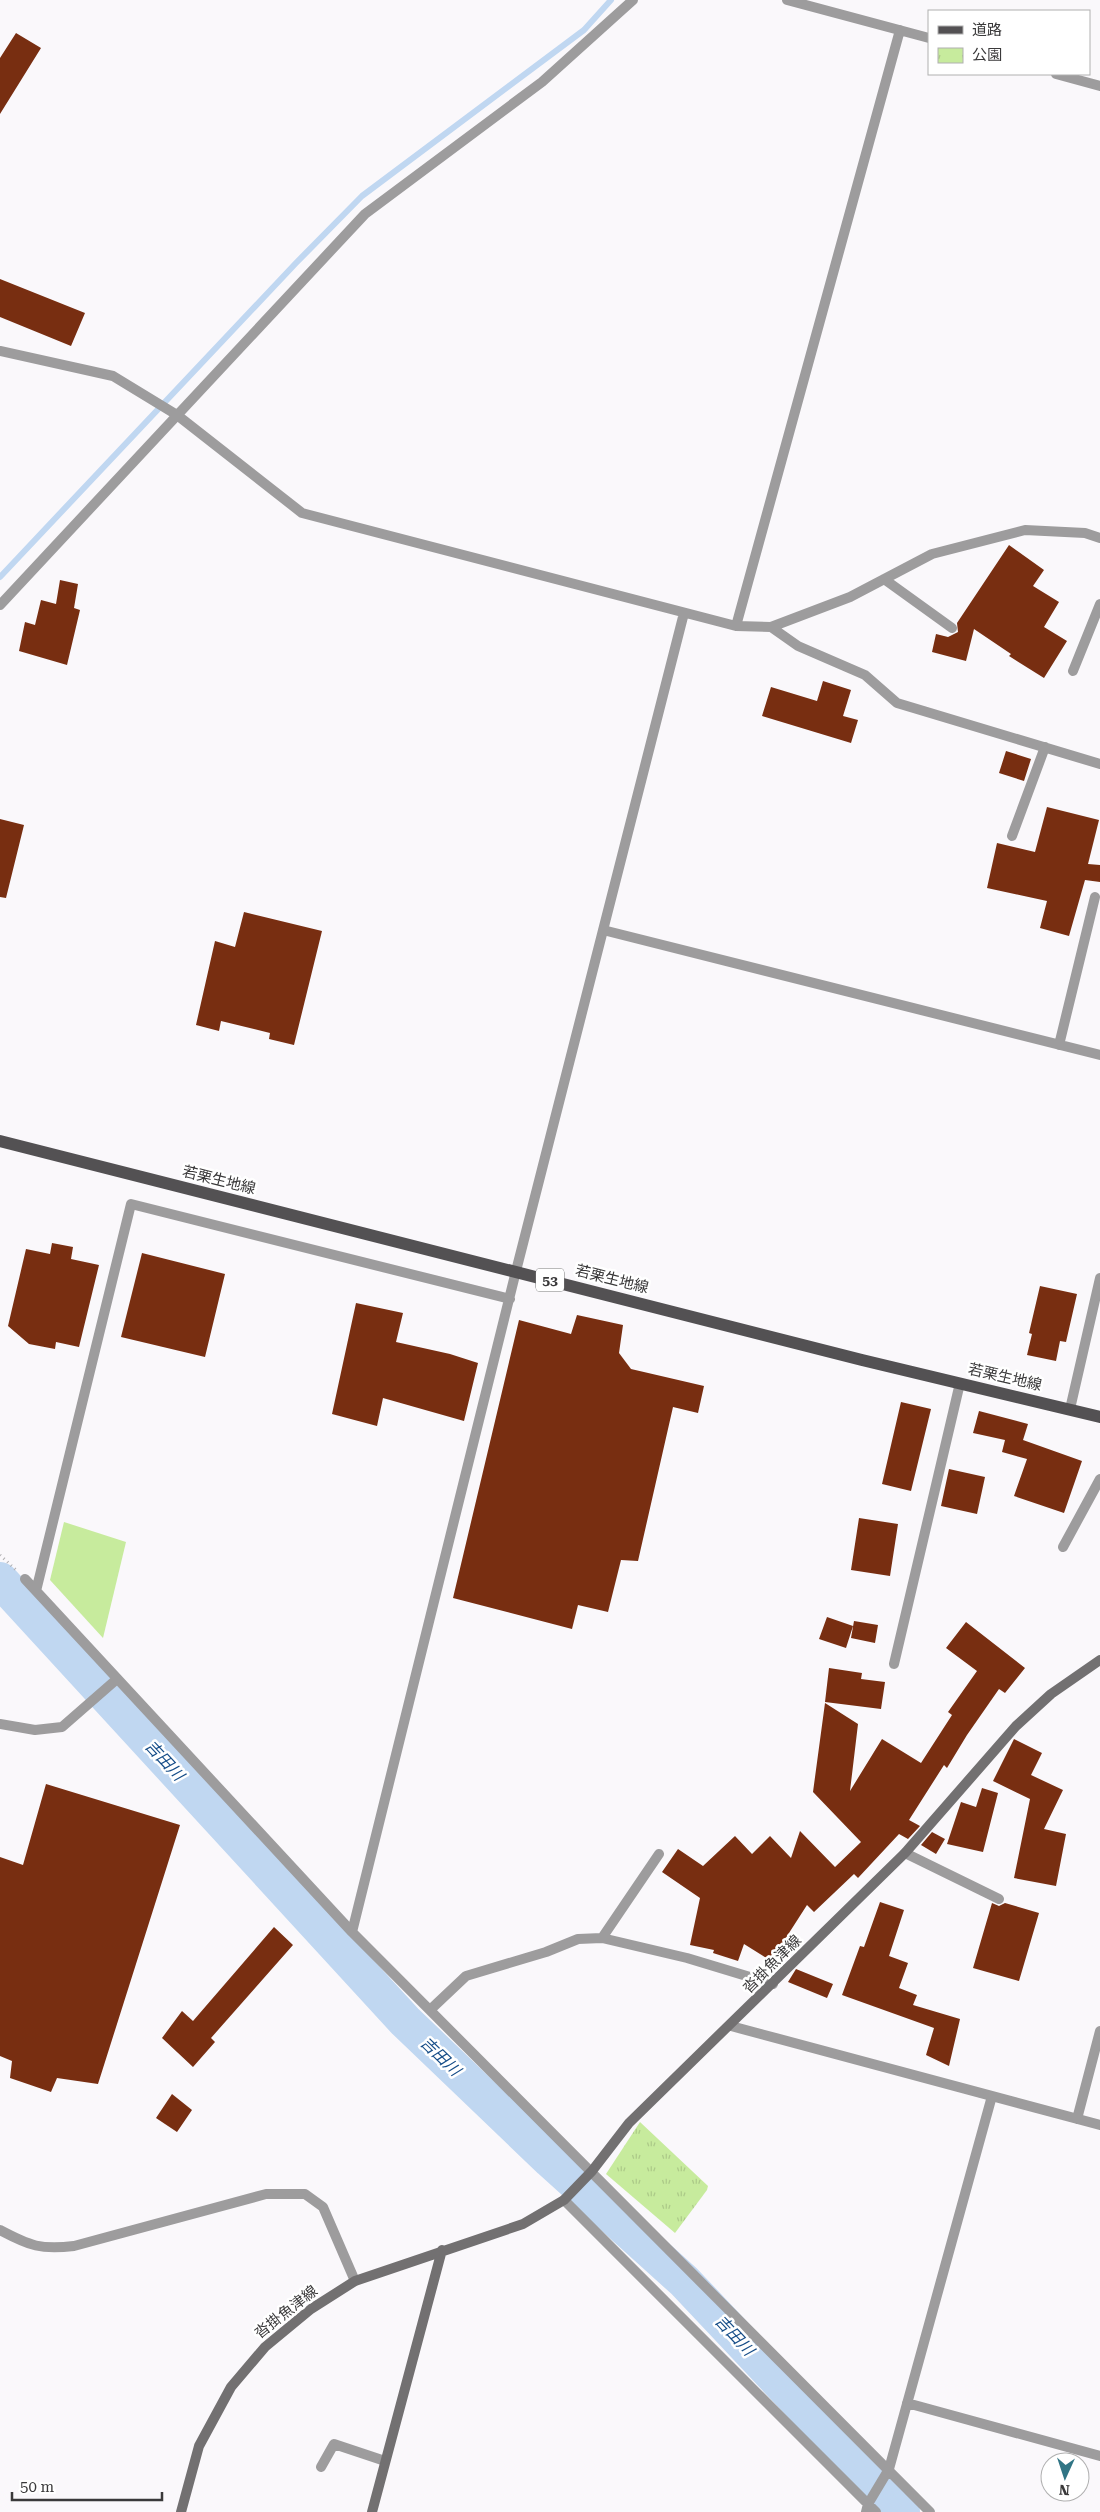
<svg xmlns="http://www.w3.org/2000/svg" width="1100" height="2512" viewBox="0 0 1100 2512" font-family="'Roboto Serif','Noto Sans JP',serif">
	<defs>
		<pattern id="park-tufts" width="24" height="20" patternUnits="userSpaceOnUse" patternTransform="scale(1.25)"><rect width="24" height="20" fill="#c7eb9d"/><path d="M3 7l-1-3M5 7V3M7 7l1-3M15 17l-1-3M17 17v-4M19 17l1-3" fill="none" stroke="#acca88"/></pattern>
	</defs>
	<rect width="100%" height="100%" fill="#faf8fb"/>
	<path fill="#c7eb9d" d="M64,1522l62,20 -23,96 -53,-58z"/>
	<path fill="url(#park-tufts)" d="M640,2122l68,64 -1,4 -32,43 -69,-59z"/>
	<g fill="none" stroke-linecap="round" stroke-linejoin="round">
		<path stroke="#c0d7f1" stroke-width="6" d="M0,577l296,-314 66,-67 222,-166 27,-30"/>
		<path stroke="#c0d7f1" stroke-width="36" d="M0,1580l405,441 145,139 134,121 218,231"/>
	</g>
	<path fill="#782e11" d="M16,33l25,15 -41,66v-56z
		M0,279l85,34 -14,33 -71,-29z
		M1009,545l35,25 -11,16 26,16 -15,25 23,14 -23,37 -35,-22 2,-2 -37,-25 -8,32 -34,-9 4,-18 12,3 10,-5 -1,-9z
		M60,580l18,4 -4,24 6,2 -13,55 -48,-14 6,-29 10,3 6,-25 15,4z
		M823,681l28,9 -8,26 15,4 -7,23 -89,-27 9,-29 46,14z
		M1006,751l25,8 -7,22 -25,-8z
		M1047,807l52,13 -11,44 12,1v17l-15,-2 -16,56 -29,-8 7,-27 -60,-13 10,-45 38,9z
		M0,819l24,6 -18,73 -6,-1z
		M244,912l78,19 -28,114 -25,-6 1,-6 -49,-12 -2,10 -23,-6 19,-84 20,6z
		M52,1243l21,4 -2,12 28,6 -20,82 -23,-5 -1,7 -26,-5 -21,-18 18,-77 24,5z
		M142,1253l83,21 -20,83 -84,-20z
		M1040,1286l37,8 -11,48 -6,-1 -4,20 -29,-6 5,-21 -3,-1z
		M356,1303l47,10 -7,29 54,12 28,9 -14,58 -81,-23 -6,28 -45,-12z
		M577,1315l46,10 -4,28 12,16 73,17 -6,27 -25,-6 -35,154 -17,-1 -13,52 -30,-7 -6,24 -119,-31 66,-278 52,14z
		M901,1402l30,7 -20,82 -29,-7z
		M979,1411l49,13 -5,16 59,21 -18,52 -50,-17 13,-37 -25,-7 3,-12 -32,-7z
		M949,1469l36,8 -8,37 -36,-8z
		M859,1518l39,6 -8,52 -39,-6z
		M827,1617l26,9 -7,22 -27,-9z
		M854,1621l24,4 -3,18 -24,-5z
		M966,1622l59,46 -20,25 -6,-4 -32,46 -20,33 -3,-3 -35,55 11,6 -12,13 -9,-5 -41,44 -4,-4 -40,38 -7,-7 -36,56 -27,-17 -6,17 -25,-8 1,-3 -24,-5 10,-47 -38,-26 16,-23 25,17 32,-30 17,18 18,-18 21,22 9,-27 35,36 26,-25 -48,-50 12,-89 33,21 -8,67 32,-52 39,24 31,-48 -4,-3 29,-41 -31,-23z
		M829,1668l33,5 -1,6 24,3 -4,27 -56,-7z
		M1014,1739l28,14 -11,22 32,15 -19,39 22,5 -10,52 -42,-8 16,-79 -37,-18z
		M46,1784l134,41 -82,259 -41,-6 -6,14 -41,-14 2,-17 -12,-5v-199l23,8z
		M982,1788l16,5 -15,59 -36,-8 14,-42 15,5z
		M932,1832l13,7 -9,15 -15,-9z
		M880,1902l24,8 -15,46 19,7 -9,25 18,7 -4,10 47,14 -11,47 -23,-11 8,-27 -92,-33 18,-49 4,1z
		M992,1903l7,3 6,-3 34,10 -20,68 -46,-13z
		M274,1927l19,18 -82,93 4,4 -22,25 -31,-29 20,-27 11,10z
		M796,1969l37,15 -6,14 -39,-16z
		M172,2094l20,16 -15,22 -21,-14z"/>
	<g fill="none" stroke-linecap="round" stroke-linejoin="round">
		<path stroke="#b0afb1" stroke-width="3" stroke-dasharray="1 4" stroke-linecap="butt" d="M0,1555l16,15"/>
		<path stroke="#9d9c9d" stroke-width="10" d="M787,0l142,38
			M1056,74l44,12
			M0,351l113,25 64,39 125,98 434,113 35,1 79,-30 82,-43 93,-24 60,3 15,5
			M884,579l68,49
			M0,605l365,-391 177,-132 91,-82
			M736,626l164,-596
			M771,627l27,19 67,29 32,28 203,61
			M1073,671l27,-67
			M1012,836l33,-89
			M603,930l497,125
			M1059,1045l36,-148
			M1070,1409l30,-131
			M1063,1547l37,-68
			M25,1579l327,353 578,580
			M36,1591l95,-387 379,95
			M894,1664l66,-281
			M0,1724l35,6 27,-3 55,-48
			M905,1853l94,46
			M352,1932l164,-661 168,-658
			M602,1938l57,-84
			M430,2010l36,-34 80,-24 32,-13 24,-1 85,20 86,26
			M731,2026l369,99
			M1077,2119l23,-88
			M564,2200l312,312
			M0,2230c30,16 41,20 74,16l192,-52h39l18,13 32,74
			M907,2403l193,53
			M321,2467l13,-23 51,17
			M866,2512l2,-8 21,-35 103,-373"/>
		<path stroke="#727071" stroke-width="10" d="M181,2512l18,-66 32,-59 34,-40 46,-38 44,-28 168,-57 41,-24 28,-29 37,-48 276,-270 111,-127 35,-32 49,-34
			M372,2512l70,-262"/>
		<path stroke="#535153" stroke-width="12" d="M0,1141l862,219 238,57"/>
	</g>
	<g text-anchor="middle" stroke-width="5" stroke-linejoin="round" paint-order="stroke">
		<rect fill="#fff" stroke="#757475" stroke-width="1" x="536" y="1268.5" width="28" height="23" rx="4"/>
		<g font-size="14" font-weight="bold" fill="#3a393a">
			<text x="550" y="1285">53</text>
		</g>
		<g font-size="15" fill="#3a393a" stroke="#fff">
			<text transform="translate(219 1180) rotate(14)" y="5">若栗生地線</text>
			<text transform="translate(612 1279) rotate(14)" y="5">若栗生地線</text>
			<text transform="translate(1005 1377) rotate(13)" y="5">若栗生地線</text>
			<text transform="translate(772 1964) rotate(-45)" y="5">沓掛魚津線</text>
			<text transform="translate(286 2312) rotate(-38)" y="5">沓掛魚津線</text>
		</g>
		<g font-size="16" font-style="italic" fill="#164d88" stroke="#fff">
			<text transform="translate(165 1760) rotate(47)" y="6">吉田川</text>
			<text transform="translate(441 2056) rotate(44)" y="6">吉田川</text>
			<text transform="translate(735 2335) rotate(47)" y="6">吉田川</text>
		</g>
	</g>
	<rect x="928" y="10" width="162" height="65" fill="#ffffff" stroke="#b0b0b0"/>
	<rect x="938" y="26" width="25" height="8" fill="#535153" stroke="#b0b0b0"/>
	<text x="972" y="35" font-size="15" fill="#3a393a">道路</text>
	<rect x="938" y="48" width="25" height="15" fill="url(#park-tufts)" stroke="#b0b0b0"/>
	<text x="972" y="60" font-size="15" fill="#3a393a">公園</text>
	<g transform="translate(1065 2477) rotate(183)"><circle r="24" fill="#ffffff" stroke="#b0b0b0"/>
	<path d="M0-4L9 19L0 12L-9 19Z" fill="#317585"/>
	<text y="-8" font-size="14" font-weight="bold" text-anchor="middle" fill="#3a393a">N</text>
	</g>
	<path d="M12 2492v8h150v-8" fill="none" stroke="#3a393a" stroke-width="2.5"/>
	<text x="20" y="2492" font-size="15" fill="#3a393a" stroke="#ffffff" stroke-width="4" paint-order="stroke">50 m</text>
</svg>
